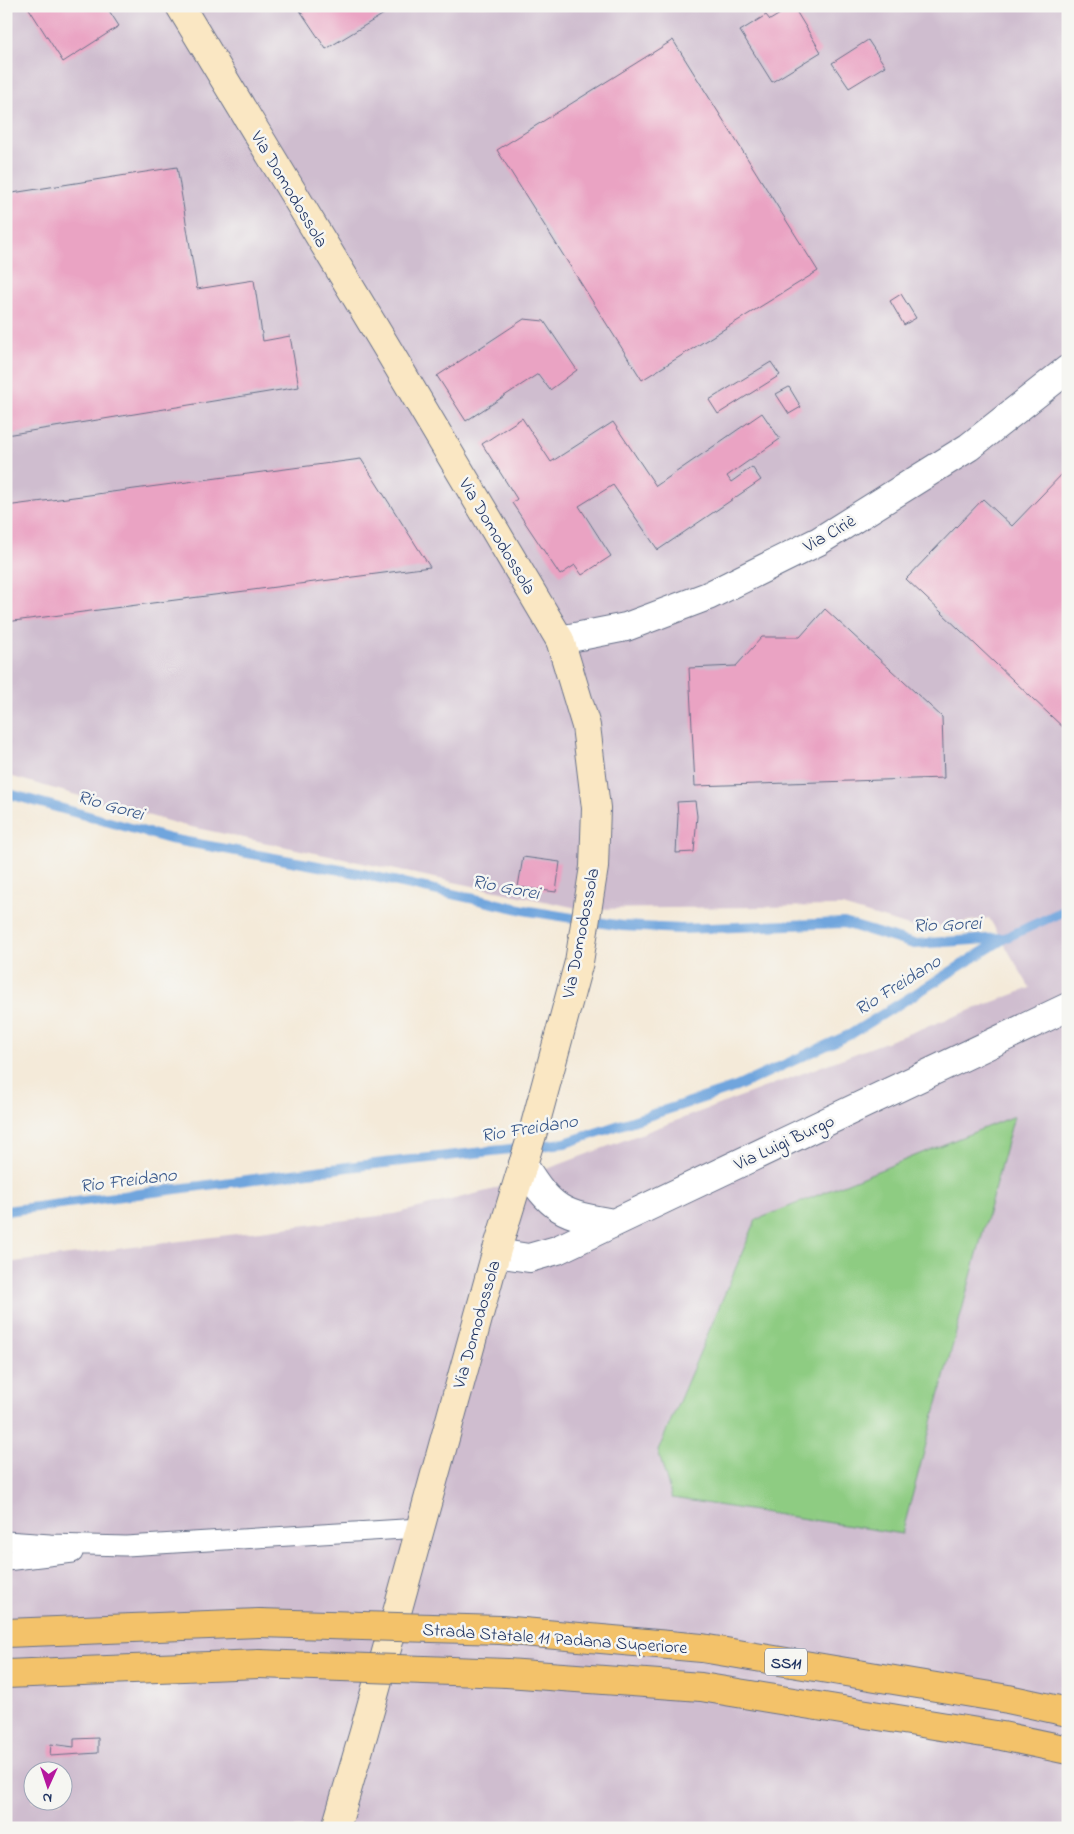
<svg xmlns="http://www.w3.org/2000/svg" width="1074" height="1834" viewBox="0 0 1074 1834" font-family="'Indie Flower',sans-serif">
	<rect width="100%" height="100%" fill="#f6f6f2"/>
	<filter id="ink" filterUnits="userSpaceOnUse"><feTurbulence type="fractalNoise" baseFrequency=".02" numOctaves="2"/><feDisplacementMap in="SourceGraphic" scale="10" xChannelSelector="R" yChannelSelector="G"/><feConvolveMatrix kernelMatrix="1 2 1 2 8 2 1 2 1" color-interpolation-filters="sRGB"/></filter>
	<filter id="wash" filterUnits="userSpaceOnUse"><feTurbulence type="fractalNoise" baseFrequency=".0096" numOctaves="4" result="noise"/><feDisplacementMap in="SourceGraphic" scale="20" xChannelSelector="R" yChannelSelector="G"/><feGaussianBlur stdDeviation="1.12" result="paint"/><feColorMatrix in="noise" values="0 0 0 0 0 0 0 0 0 0 0 0 0 0 0 0 0 1.4 0 .05"/><feComposite in="paint" operator="in"/></filter>
	<g filter="url(#wash)">
		<rect width="100%" height="100%" fill="#f4ead9"/>
		<path fill="#cfbdcf" fill-rule="evenodd" d="M6,6h1062v1822h-1062v-565l388,-49 97,-24 539,-202 -41,-70 -70,11 -77,-23 -260,3 -400,-84 -176,-50zM32,1772h30v30h-30z"/>
		<path fill="#8ecc82" stroke="#547e70" d="M1014,1116l-112,418 -230,-36 -14,-47 98,-231z"/>
		<g fill="none" stroke-linecap="round" stroke-linejoin="round">
			<path stroke="#70a5dd" stroke-width="10" d="M6,793l164,46 187,34 172,38 93,15 59,3 163,-6 70,21 88,-6
				M6,1211l342,-44 217,-24 171,-56 115,-53 154,-96 63,-29"/>
		</g>
		<g id="blocks">
			<path fill="#eaa3c3" d="M30,6h76l13,20 -56,36 -35,-55z
				M297,6h100l-71,43z
				M793,6l28,46 -49,30 -32,-51 26,-16 4,5z
				M673,40l145,231 -176,109 -145,-230z
				M868,40l17,26 -36,22 -17,-25z
				M177,167l20,122 57,-9 9,61 27,-5 9,51 -293,48v-241z
				M901,294l15,24 -12,7 -14,-24z
				M524,319l20,2 33,49 -27,20 -12,-16 -72,47 -29,-45z
				M771,362l9,13 -62,39 -9,-14z
				M789,387l12,20 -12,7 -13,-20z
				M762,413l18,26 -53,37 4,6 21,-15 9,13 -103,70 -45,-65 -34,21 32,50 -29,19 -7,-10 -15,10 -48,-72 5,-4 -35,-55 40,-26 29,44 62,-40 43,64z
				M361,459l69,108 -424,55v-116z
				M1068,468v264l-162,-153 77,-80 29,27z
				M825,609l117,108 2,61 -249,8 -6,-118 47,-2 26,-29h38z
				M695,801l2,15 -3,36 -18,1 2,-37 -1,-14z
				M523,857l37,5 -4,30 -38,-5z
				M98,1738v15l-48,3 1,-12 23,3v-8z"/>
		</g>
	</g>
	<g filter="url(#ink)">
		<use href="#blocks" fill-opacity="0" stroke="#677089" stroke-width="1"/>
		<g fill="none" stroke-linecap="round" stroke-linejoin="round">
			<g stroke="#677089" stroke-width="21">
				<path id="lane" d="M6,1541l44,3 76,2 294,-18
					M6,1561l67,-8"/>
			</g>
			<g stroke="#677089" stroke-width="30">
				<path id="street" d="M560,640l66,-13 82,-31 111,-55 150,-94 99,-78
					M523,1164c28,46 39,51 91,59
					M496,1253l33,5 28,-8 511,-243"/>
			</g>
			<g stroke="#677089" stroke-width="30">
				<path id="secondary" d="M180,6l207,342 173,292 26,86 10,82 -2,59 -15,95 -44,163 -39,128 -132,479 -28,96"/>
			</g>
			<g stroke="#677089" stroke-width="30">
				<path id="highway" d="M501,1630l201,18 306,51 60,13
					M6,1633l253,-10
					M507,1673l194,14 301,49 66,14
					M6,1674l253,-10"/>
			</g>
			<use href="#lane" stroke="#fff" stroke-width="19"/>
			<use href="#street" stroke="#fff" stroke-width="28"/>
			<use href="#secondary" stroke="#fae7c3" stroke-width="28"/>
			<use href="#highway" stroke="#f3c26a" stroke-width="28"/>
			<g stroke="#677089" stroke-width="30" stroke-linecap="butt">
				<path id="highway-bridge" d="M259,1623l242,7
					M259,1664l248,9"/>
			</g>
			<use href="#highway-bridge" stroke="#f3c26a" stroke-width="28"/>
		</g>
	</g>
	<g text-anchor="middle" stroke-width="5" stroke-linejoin="round" paint-order="stroke">
		<rect fill="#f6f6f2" stroke="#5d6b8a" stroke-width="1" x="765" y="1648.5" width="42" height="27" rx="4"/>
		<g font-size="16" font-weight="bold" fill="#1b2f5e">
			<text x="786" y="1668">SS11</text>
		</g>
		<g font-size="18" fill="#1b2f5e" stroke="#f6f6f2">
			<text transform="translate(290 189) rotate(59)" y="6">Via Domodossola</text>
			<text transform="translate(829 533) rotate(-30)" y="6">Via Ciriè</text>
			<text transform="translate(498 536) rotate(59)" y="6">Via Domodossola</text>
			<text transform="translate(580 933) rotate(-79)" y="6">Via Domodossola</text>
			<text transform="translate(784 1142) rotate(-25)" y="6">Via Luigi Burgo</text>
			<text transform="translate(476 1324) rotate(-74)" y="6">Via Domodossola</text>
			<text transform="translate(555 1638) rotate(4)" y="6">Strada Statale 11 Padana Superiore</text>
		</g>
		<g font-size="19" font-style="italic" fill="#39588a" stroke="#f6f6f2">
			<text transform="translate(111 804) rotate(16)" y="7">Rio Gorei</text>
			<text transform="translate(506 886) rotate(11)" y="7">Rio Gorei</text>
			<text transform="translate(947 923) rotate(-2)" y="7">Rio Gorei</text>
			<text transform="translate(897 984) rotate(-32)" y="7">Rio Freidano</text>
			<text transform="translate(529 1127) rotate(-9)" y="7">Rio Freidano</text>
			<text transform="translate(128 1179) rotate(-7)" y="7">Rio Freidano</text>
		</g>
	</g>
	<rect width="1074" height="1834" fill="none" stroke="#f6f6f2" stroke-width="25"/>
	<g transform="translate(48 1786) rotate(183)"><circle r="24" fill="#f6f6f2" stroke="#9ea6b7"/>
	<path d="M0-4L9 19L0 12L-9 19Z" fill="#b5179e"/>
	<text y="-8" font-size="14" font-weight="bold" text-anchor="middle" fill="#1b2f5e">N</text>
	</g>
</svg>
